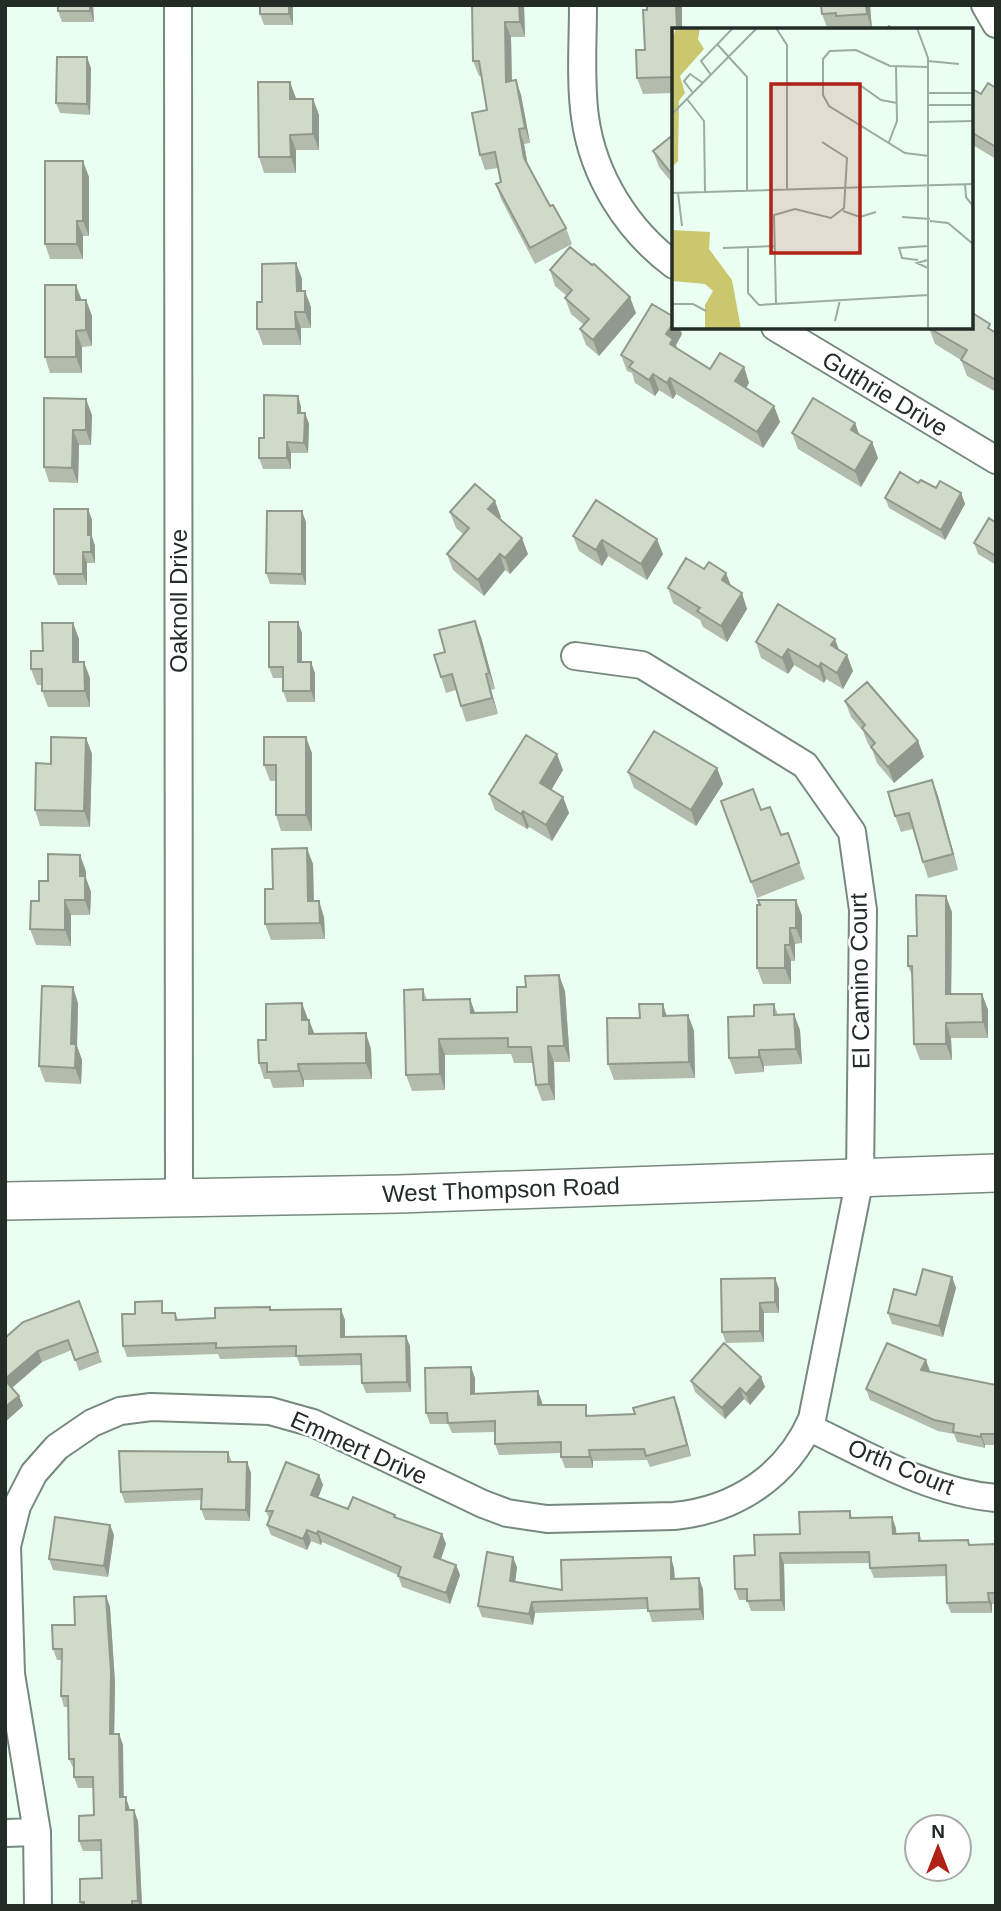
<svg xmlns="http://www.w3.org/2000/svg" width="1001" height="1911" viewBox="0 0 1001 1911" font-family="Helvetica,sans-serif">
	<rect width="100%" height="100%" fill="#eafff2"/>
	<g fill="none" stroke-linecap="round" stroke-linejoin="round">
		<g stroke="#77897e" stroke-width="30">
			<path id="minor" d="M178,5l1,1193
				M583,5c0,37 -3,76 2,112 8,59 42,113 89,148
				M985,5l11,19
				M775,327l221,133
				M808,1427c61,29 120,65 188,71
				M5,1833l32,-1
				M38,1906l-1,-74 -26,-158 -4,-128 10,-40 17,-33 23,-26 35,-24 28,-12 31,-4 119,4 43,12 170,81 24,9 40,6 127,-3c62,-6 113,-40 138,-97l48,-241 3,-268 -11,-78 -47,-67 -163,-100 -67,-9"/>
		</g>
		<g stroke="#77897e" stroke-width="40">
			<path id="secondary" d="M5,1201l394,-7 597,-21"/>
		</g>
		<use href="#minor" stroke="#fff" stroke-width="26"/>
		<use href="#secondary" stroke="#fff" stroke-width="37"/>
	</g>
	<path fill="#b2bbac" d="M93,5l1,17h-32l-4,-11z
		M293,5v20h-29l-4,-11z
		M472,5h52l1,32h-14l1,44 4,-1 5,15 9,48 -6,1 4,21 22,41 16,22 6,16 -37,20 -34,-65 -5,-15 5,-2 -3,-14 -13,2 -5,-15 7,-45 -5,-34h-3l-6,-15z
		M821,5h49l2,25h-31v-1l-13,1 -6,-16z
		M674,30v63l-31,1 -6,-16 8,-28z
		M91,68l-1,47 -30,-2 -4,-10z
		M971,88l10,6 15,-6v71l-25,-15z
		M296,98v1h17l6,16v35h-23v23h-32l-5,-16z
		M674,134v51l-15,-18 -6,-16z
		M89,177v59h-6v23h-33l-5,-15z
		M296,263l6,16v12l9,16v21h-10v17h-38l-6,-16 5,-27z
		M550,270l86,43 -37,43 -13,-11 -6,-16 4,-4 -13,-11 -6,-16 2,-2 -12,-10z
		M81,300h5l6,16v30l-10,1v26h-32l-5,-16z
		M674,327h5l3,7 -6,11 1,3 33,21 34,-2 5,16 -3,5 28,18 6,16 -17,26 -87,-54 -3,5 -14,-9 -4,6 -20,-13 -3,-10 -5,-2 -6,-16z
		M929,328l64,3 3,2v59l-29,-16 -6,-16 -26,-16z
		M298,396l3,11v6h4l4,11 -1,29h-17v16h-28l-4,-11 5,-20z
		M44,398l48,17 -1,30h-12l-1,38 -29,-1 -5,-15z
		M855,423l4,12 13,7 6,16 -17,29 -63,-38 -6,-16z
		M918,483l18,5 25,5 4,11 -20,36 -56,-32 -4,-10z
		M596,500l67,54 -16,26 -39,-24 -6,10 -23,-15 -6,-15z
		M88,509l4,11v17l3,9v17h-8v22h-29l-4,-11z
		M450,512l51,5 -2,2 29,35 -18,20 -5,-4 -21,26 -31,-26 -6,-16 17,-19 -8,-7z
		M306,522v63l-36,-1 -4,-11z
		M996,523v42l-18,-11 -4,-11z
		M732,587l15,22 -20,33 -24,-15 -3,-7 -27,-17 -5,-15z
		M73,623l6,16v23l11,16v29h-42l-6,-16v-6h-5l-6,-16 12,-18z
		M302,633v29l13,11v29h-28l-4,-11v-13h-10l-4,-11z
		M481,637l14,52 -4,1 7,24 -32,8 -10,-32 -10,3 -5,-16 4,-25z
		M756,642l83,8 8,5 6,16 -10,18 -17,-10 -2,4 -30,-18 -6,9 -27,-16z
		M845,701l73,40 6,16 -30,26 -17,-20 -5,-14 -4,-5 -5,-13 -12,-14z
		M86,738l6,16 -2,73 -50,-1 -5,-16z
		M312,753v78h-31l-5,-16v-34h-6l-6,-16z
		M717,768l6,16 -27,42 -62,-38 -6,-16z
		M563,770l-12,20 12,7 6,16 -17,28 -23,-14 -2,2 -32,-19 -6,-16z
		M932,780l6,16 20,74 -30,8 -5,-16 -10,-33 -12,3 -6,-16z
		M721,801l40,9 20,25 7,-2 17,46 -48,19z
		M313,864l1,37 10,16 1,22 -54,1 -6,-16 8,-35z
		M86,871v7l5,14 -1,23h-19v31l-35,-1 -6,-16 9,-28 9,-20z
		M796,900l6,16v27l-7,1v17h-4v23h-28l-6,-16z
		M952,912l-1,82h31l6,16v28h-37l1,22h-32l-6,-16 -1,-66 -5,-12 9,-30z
		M423,989l4,11 48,13 42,-1 48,-21 5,71h-16l1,38 -13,1 -6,-16 -3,-22h-19l-3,-9 -66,1v35l-33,1 -6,-16z
		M78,1003l-1,43 5,14 -1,24 -36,-2 -6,-16z
		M774,1004l4,11 22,15 2,34 -38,2v6l-29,2 -6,-16 25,-42z
		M688,1015l6,16 1,47 -81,2 -6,-16 32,-46z
		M308,1020l6,14 57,15 1,30 -68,1v7l-31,1 -3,-9h-6l-5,-16 7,-23z
		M952,1277l4,11 -13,49 -51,-13 -4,-11 28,-18z
		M775,1278l4,11v24h-15v29l-38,1 -4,-11z
		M79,1301l23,61 -23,9 -7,-21 -30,12 -30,26 7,8 4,10 -18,16 18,-100z
		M271,1310l74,10v17l65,9 1,46 -45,1 -4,-10 -1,-18 -61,1 -3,-9 -77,2 -2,-5 -91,3 -4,-11 12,-32 40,-1 3,7 37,-2z
		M471,1367l4,11v16l63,-3 4,14 48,10 45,-1 43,-7 13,49 -41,11 -3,-7 -54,1v7h-28l-4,-11v-4l-62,2 -4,-11v-12l-43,1 -4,-9h-18l-4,-11z
		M930,1371l-1,1 67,13v60h-11v3l-28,-6 -3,-8 -16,-3 -68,-31 -4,-11z
		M761,1377l4,10 -15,18 -6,-6 -19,20 -30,-27 -4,-11z
		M228,1452l4,10h15l4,11 -1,48 -45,-1 -4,-11v-9l-76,3 -4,-11z
		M319,1475l4,10 -5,13 30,11 47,6 2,3 45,16 4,10 -5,15 15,6 4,10 -10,29 -48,-17 -4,-12 -76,-33 -1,3 -10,-4 -4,9 -36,-15 -4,-10 2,-6 -3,-8z
		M850,1511l2,7 44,10v6l23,-1 3,8 48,3h26v60h-4v9h-41l-4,-10v-27l-73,2 -4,-10v-5l-86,1 1,47h-34l-4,-11h-8l-4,-11 20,-34z
		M110,1525l4,10 -6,42 -55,-7 -4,-11z
		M517,1567l-2,15 47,8 112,-22 1,11 28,10 1,31 -52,2 -4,-13 -113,4 -2,12 -51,-8 -4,-11z
		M106,1596l4,11 5,76 -1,51h5l4,11v52l6,10 1,3 8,11 4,85h-61l-1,-4 22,-24 -1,-27h-18l-4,-10 15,-26 -1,-27h-15l-4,-11v-7l-5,-11v-52h-5l-3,-11v-36h-4l-4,-11 22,-24z"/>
	<path fill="#91998c" d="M90,5h3l1,17 -4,-11z
		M289,5h4v20l-4,-11z
		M519,5h5l1,32 -5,-15z
		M676,5h6v25h-5z
		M866,5h4l2,25 -5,-16z
		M505,22l6,15 1,60 -6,-15z
		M87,57l4,11 -1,47 -3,-11z
		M516,80l5,15 9,48 -5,-15z
		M290,82l6,16v17l-6,-16z
		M313,99l6,16v35l-6,-16z
		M519,129l5,15 5,29 -5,-15z
		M290,135l6,15v23l-5,-16z
		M83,161l6,16v59l-6,-15z
		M674,168v14l-4,-10z
		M77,221l6,15v23l-6,-15z
		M296,263l6,16v28l-5,-16z
		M76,285l6,16 -6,-1z
		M305,291l6,16v21l-6,-16z
		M630,297l6,16 -37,43 -6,-16z
		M86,300l6,16v30l-6,-16z
		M295,312l6,16v17l-5,-16z
		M674,322v5h5l3,7 -6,11 3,10 -3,5 -10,-26z
		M76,331l6,16v26l-6,-16z
		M744,367l5,16 -8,14 -6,-16z
		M653,374l6,16 -4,6 -6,-16z
		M670,378l6,16 -3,5 -6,-16z
		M298,396l3,11v17l-3,-11z
		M86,399l6,16 -1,30 -5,-15z
		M774,406l6,16 -17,26 -6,-16z
		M305,413l4,11 -1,29 -4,-10z
		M855,423l6,16 -10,-9z
		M73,430l6,15 -1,38 -6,-15z
		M287,442l4,11v16l-4,-11z
		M872,442l6,16 -17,29 -6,-16z
		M961,493l4,11 -20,36 -4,-10z
		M495,501l6,16 -7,8 -6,-16z
		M88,509l4,11v17l3,9v17l-4,-11 -3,-17z
		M302,511l4,11v63l-4,-11z
		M522,538l6,16 -18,20 -5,-16z
		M657,539l6,15 -16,26 -6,-16z
		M602,540l6,16 -6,10 -6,-16z
		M83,552l4,11v22l-4,-11z
		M500,554l5,16 -21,26 -6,-16z
		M726,573l6,15 -10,-8z
		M742,593l5,16 -20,33 -6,-16z
		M475,621l6,16 14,52 -6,-16z
		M298,622l4,11v40l-4,-11z
		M73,623l6,16v39l-6,-16z
		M835,639l6,16 -10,-10z
		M788,649l6,16 -6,9 -6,-16z
		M847,655l6,16 -10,18 -6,-16z
		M84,662l6,16v29l-5,-16z
		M311,662l4,11v29l-4,-11z
		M821,663l5,16 -2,4 -5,-16z
		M486,674l5,16 7,24 -6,-16z
		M306,737l6,16v78l-6,-16z
		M86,738l6,16 -2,73 -6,-16z
		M918,741l6,16 -30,26 -6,-16z
		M557,754l6,16 -17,29 -6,-16z
		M717,768l6,16 -27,42 -5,-16z
		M932,780l6,16 20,74 -5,-16z
		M563,797l6,16 -17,28 -6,-16z
		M523,811l6,16 -2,2 -6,-15z
		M307,848l6,16 1,53 -6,-16z
		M80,855l6,16v7l5,14 -1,23 -5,-15 -5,-24z
		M946,896l6,16 -1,98 -5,-16z
		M65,900l6,15v31l-6,-16z
		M796,900l6,16v27l-6,-15z
		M319,901l5,16 1,22 -5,-16z
		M790,928l5,16v17l-5,-16z
		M785,945l6,16v23l-6,-16z
		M559,975l6,16 5,71 -6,-16z
		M73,987l5,16 -1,43 5,14 -1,24 -6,-16 -4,-24z
		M982,994l6,16v28l-5,-16z
		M470,999l6,16 -5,-2z
		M302,1003l6,16 -6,1z
		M663,1004l5,16 -5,-4z
		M794,1014l6,16 2,34 -6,-15z
		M688,1015l6,16 1,47 -6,-16z
		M309,1020l6,15 -6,-1z
		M946,1023l5,15 1,22 -6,-16z
		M366,1033l5,16 1,30 -6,-16z
		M439,1039l6,16v35l-5,-16z
		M548,1046l6,16 1,38 -6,-16z
		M759,1050l5,16v6l-5,-15z
		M298,1064l6,16v7l-5,-16z
		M952,1277l4,11 -13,49 -4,-11z
		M775,1278l4,11v24l-4,-11z
		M760,1303l4,10v29l-4,-11z
		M341,1309l4,11v28l-4,-11z
		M406,1336l4,10 1,46 -4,-10z
		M38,1351l4,11 -33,28 -4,-11z
		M926,1360l4,11 -5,10 -4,-11z
		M471,1367l4,11v26l-4,-10z
		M761,1377l4,10 -15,18 -4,-11z
		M740,1388l4,11 -19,20 -3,-11z
		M538,1391l4,11v14l-4,-11z
		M19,1396l4,10 -18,16v-15z
		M674,1397l4,10 13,49 -4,-11z
		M981,1434l4,11v3l-4,-11z
		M589,1450l4,11v7l-3,-11z
		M247,1462l4,11 -1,48 -4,-11z
		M319,1475l4,10 -8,21 -4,-11z
		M892,1517l4,11 1,17 -4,-11z
		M110,1525l4,10 -6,42 -4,-11z
		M307,1530l4,11 -4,9 -4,-11z
		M318,1531l4,11 -1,3 -4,-11z
		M442,1534l4,10 -8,24 -4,-11z
		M780,1553l4,11 1,47 -4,-11z
		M513,1557l4,10 -3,25 -4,-11z
		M671,1557l3,11 1,22 -4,-11z
		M456,1565l4,10 -10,29 -4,-11z
		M699,1578l4,11 1,31 -4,-11z
		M988,1593l4,11v9l-3,-11z
		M106,1596l4,11 5,76 -1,62 -4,-11z
		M532,1602l3,11 -2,12 -4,-11z
		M119,1734l4,11 1,62 -4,-10z
		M126,1797l3,10 1,14 -4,-11z
		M134,1810l4,11 4,85h-2l-2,-5z"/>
	<path fill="#cfdac8" stroke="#91998c" stroke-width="2" d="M58,5h32v6h-32z
		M260,5h29v9h-29z
		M472,5h47l1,17h-15l1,60 10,-2 9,48 -6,1 5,29 26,48 3,-1 13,23 -36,20 -34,-64 5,-2 -6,-30 -15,3 -8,-42 15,-3 -8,-49h-6z
		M647,5h29l1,25h-3v47l-37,1 -1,-28h9l-2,-40h4z
		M821,5h45l1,9 -31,2v-3l-14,1z
		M889,26l5,4h-9z
		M57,57h30v47l-31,-1z
		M258,82h32v17h23v35l-23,1 1,22h-32z
		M988,83l8,5v59l-25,-15v-44l10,6z
		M674,134v34l-4,4 -17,-21z
		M45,161h38v60h-6v23h-32z
		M570,247l22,18 2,-1 36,33 -37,43 -13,-11 9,-10 -24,-21 7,-8 -22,-20z
		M296,263l1,28h8v21h-10l1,17h-39v-27h5v-38z
		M45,285h31v15h10v30l-10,1v26h-31z
		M652,304l22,13v5l-8,12 7,5 -3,5 40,25 10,-16 24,14 -9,14 39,25 -17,26 -87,-54 -3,5 -14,-9 -4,6 -20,-13 4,-5 -12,-7z
		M971,312l19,12 -2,4 8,5v47l-35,-20 6,-10 -38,-22 42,-1z
		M264,395l34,1v17h7l-1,30 -17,-1v16h-28v-20h5z
		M44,398l42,1v31h-13l-1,38 -28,-1z
		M813,398l42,25 -4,7 21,12 -17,29 -63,-38z
		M900,472l18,11 3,-3 15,8 4,-7 21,12 -20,37 -56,-32z
		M475,484l20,17 -7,8 34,29 -17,20 -5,-4 -22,26 -31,-26 22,-26 -19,-16z
		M596,500l61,39 -16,25 -39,-24 -6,10 -23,-14z
		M54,509h34v26h3v17h-8v22h-29z
		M267,511h35v63l-36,-1z
		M989,518l7,5v33l-22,-13z
		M686,558l18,11 5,-7 17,11 -4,7 20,13 -21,33 -24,-15 3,-3 -32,-20z
		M778,604l57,35 -4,6 16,10 -10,18 -16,-10 -2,4 -31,-18 -6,9 -26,-16z
		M475,621l14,52 -3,1 6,24 -31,8 -9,-32 -11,3 -7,-22 11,-3 -6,-22z
		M269,622h29v40h13v29h-28v-24h-14z
		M42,623h31v39h11l1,29h-43v-22h-11v-18h12z
		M867,682l51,59 -30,26 -17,-20 4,-4 -13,-15 3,-3 -20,-24z
		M654,731l63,37 -26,42 -63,-38z
		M526,735l31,19 -17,29 23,14 -17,28 -23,-14 -2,3 -32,-20z
		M51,737l35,1 -2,73 -49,-1 1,-47 15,1z
		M264,737h42v78h-30v-50h-12z
		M932,780l21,74 -30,8 -14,-49 -14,3 -7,-24z
		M753,789l8,21 9,-3 11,28 7,-2 11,30 -48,19 -30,-81z
		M307,848l1,53h11l1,22 -55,1v-35h8l-1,-40z
		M48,854l32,1v21h5v24h-20v30l-35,-1 1,-28h8v-20h9z
		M916,895l30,1v98h36l1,28 -37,1v21h-32l-2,-78h-4v-30h9z
		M758,900h38v28h-6v17h-5v23h-28v-63h3z
		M559,975l5,71h-16l1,38 -13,1 -5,-38h-23v-9l-69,1 1,35 -34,1 -2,-85 19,-1v11l47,-1 1,14 46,-1v-25h9l-1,-11z
		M42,986l31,1 -2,57h5l-1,24 -36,-2z
		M302,1003v17h7v14l57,-1v30l-68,1 1,7 -32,1v-9h-8l-1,-23h8v-36z
		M639,1004h24v12l25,-1 1,47 -81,2 -1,-46h33z
		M774,1004v11l20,-1 2,35 -37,1v7l-30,1 -1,-41 26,-1v-11z
		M923,1269l29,8 -13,49 -51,-13 6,-24 22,6z
		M775,1278v24l-15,1v28l-38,1 -1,-53z
		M79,1301l19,51 -23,8 -7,-20 -30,11 -33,28v-41l18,-16z
		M162,1301v12h13l1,7 39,-2v-10l55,-1v3l71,-1v28l65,-1 1,46 -45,1 -1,-29 -65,2v-10l-80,2v-5l-93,3 -1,-32h13v-12z
		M724,1343l37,34 -15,17 -6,-6 -18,20 -31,-27z
		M887,1343l39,17 -5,10 75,15v49h-15v3l-28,-5 1,-8 -20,-4 -68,-31z
		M471,1367v27l67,-3v14h48v11l49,-2 -2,-6 41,-11 13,48 -41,11 -2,-7 -55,1 1,7h-29v-15l-66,2v-23l-47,2 -1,-10h-21l-1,-45z
		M5,1380l14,16 -14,11z
		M119,1451l109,1v10h19l-1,48 -45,-1 1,-20 -81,3z
		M286,1462l33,13 -8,20 37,14 5,-12 42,18 -1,2 48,17 -8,23 22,8 -10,28 -48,-17 3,-9 -83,-36 -1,3 -10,-4 -4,9 -36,-14 6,-14h-7z
		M850,1511v7l42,-1 1,17 26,-1v8l49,-1 1,5 27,-1v49h-8l1,9 -42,1 -1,-38 -76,3 -1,-16 -89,1 1,47 -34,1v-12h-12l-1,-33 21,-1 -1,-20 46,-1 -1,-22z
		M55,1517l55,8 -6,41 -55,-7z
		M487,1552l26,5 -3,24 52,9 -1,-30 110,-3v22l28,-1 1,31 -52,2 -1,-13 -115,4 -3,12 -51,-8z
		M106,1596l5,76 -1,62h9l1,63h6v13h8l4,91h-6v5h-48v-4h-4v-23l22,-1 -1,-38 -22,1v-25l15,-1 -1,-38h-19v-18h-5l-1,-63h-7l1,-47h-9l-1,-24h23l-1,-28z"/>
	<g text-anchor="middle" stroke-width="5" stroke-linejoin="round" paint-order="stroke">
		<g font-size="24" fill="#242c27" stroke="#fff">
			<text transform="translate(885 394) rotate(31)" y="8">Guthrie Drive</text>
			<text transform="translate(179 601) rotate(-90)" y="8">Oaknoll Drive</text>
			<text transform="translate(860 981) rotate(-91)" y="8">El Camino Court</text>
			<text transform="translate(501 1190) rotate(-2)" y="8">West Thompson Road</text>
			<text transform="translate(359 1448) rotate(24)" y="8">Emmert Drive</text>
			<text transform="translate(901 1467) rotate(22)" y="8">Orth Court</text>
		</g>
	</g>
	<g transform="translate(672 28)">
		<rect width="301" height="301" fill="#eafff2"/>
		<path d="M4,0h24l-2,11 6,10 -24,27 5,17 -6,8 -1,60 -6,6v-127zM0,202l38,2 -1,17 23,31 9,49h-36v-24l8,-14 -8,-7 -33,-3z" fill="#cac76e"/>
		<path fill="none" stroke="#9baba1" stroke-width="2" d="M104,0l11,17v145M245,0l11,30v271M45,16l30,33v114M256,33l31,3M256,39l-38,-1 -34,-16 -26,1 -7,8v36l6,11 76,47 24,3M39,47l-10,-14 32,-33M185,55l24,17 16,3M21,65l-9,-12 6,-7 13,9M257,65h44M15,71l17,22 1,71M257,77h44M0,86l85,-86M257,94l44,-1M217,114l8,-21 -1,-54M293,156l1,13 7,9M0,165l301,-9M6,165l4,33M171,183l17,6 16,-5M230,189l28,2M258,193l18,2 25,21M76,219v46l11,12 169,-10M51,220l52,-2M246,232l-16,-2 -3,-10 29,-2M256,240l-11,-5 11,-3M0,276h21l13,7M104,276l-2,-89 21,-6 36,9 13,-10 3,-50 -25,-16M163,293l5,-21"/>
		<path fill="#b02117" fill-opacity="0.15" stroke="#b02117" stroke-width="3.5" d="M99,56h89v169h-89z"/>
		<rect width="301" height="301" fill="none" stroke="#242c27" stroke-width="3.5"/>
	</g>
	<rect width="1001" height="1911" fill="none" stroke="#242c27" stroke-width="14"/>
	<g transform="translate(938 1848)"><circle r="33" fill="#ffffff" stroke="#a7aba9" stroke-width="2"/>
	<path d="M0-5L12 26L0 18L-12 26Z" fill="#b02117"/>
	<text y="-10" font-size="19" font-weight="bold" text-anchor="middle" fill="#242c27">N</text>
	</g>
</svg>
